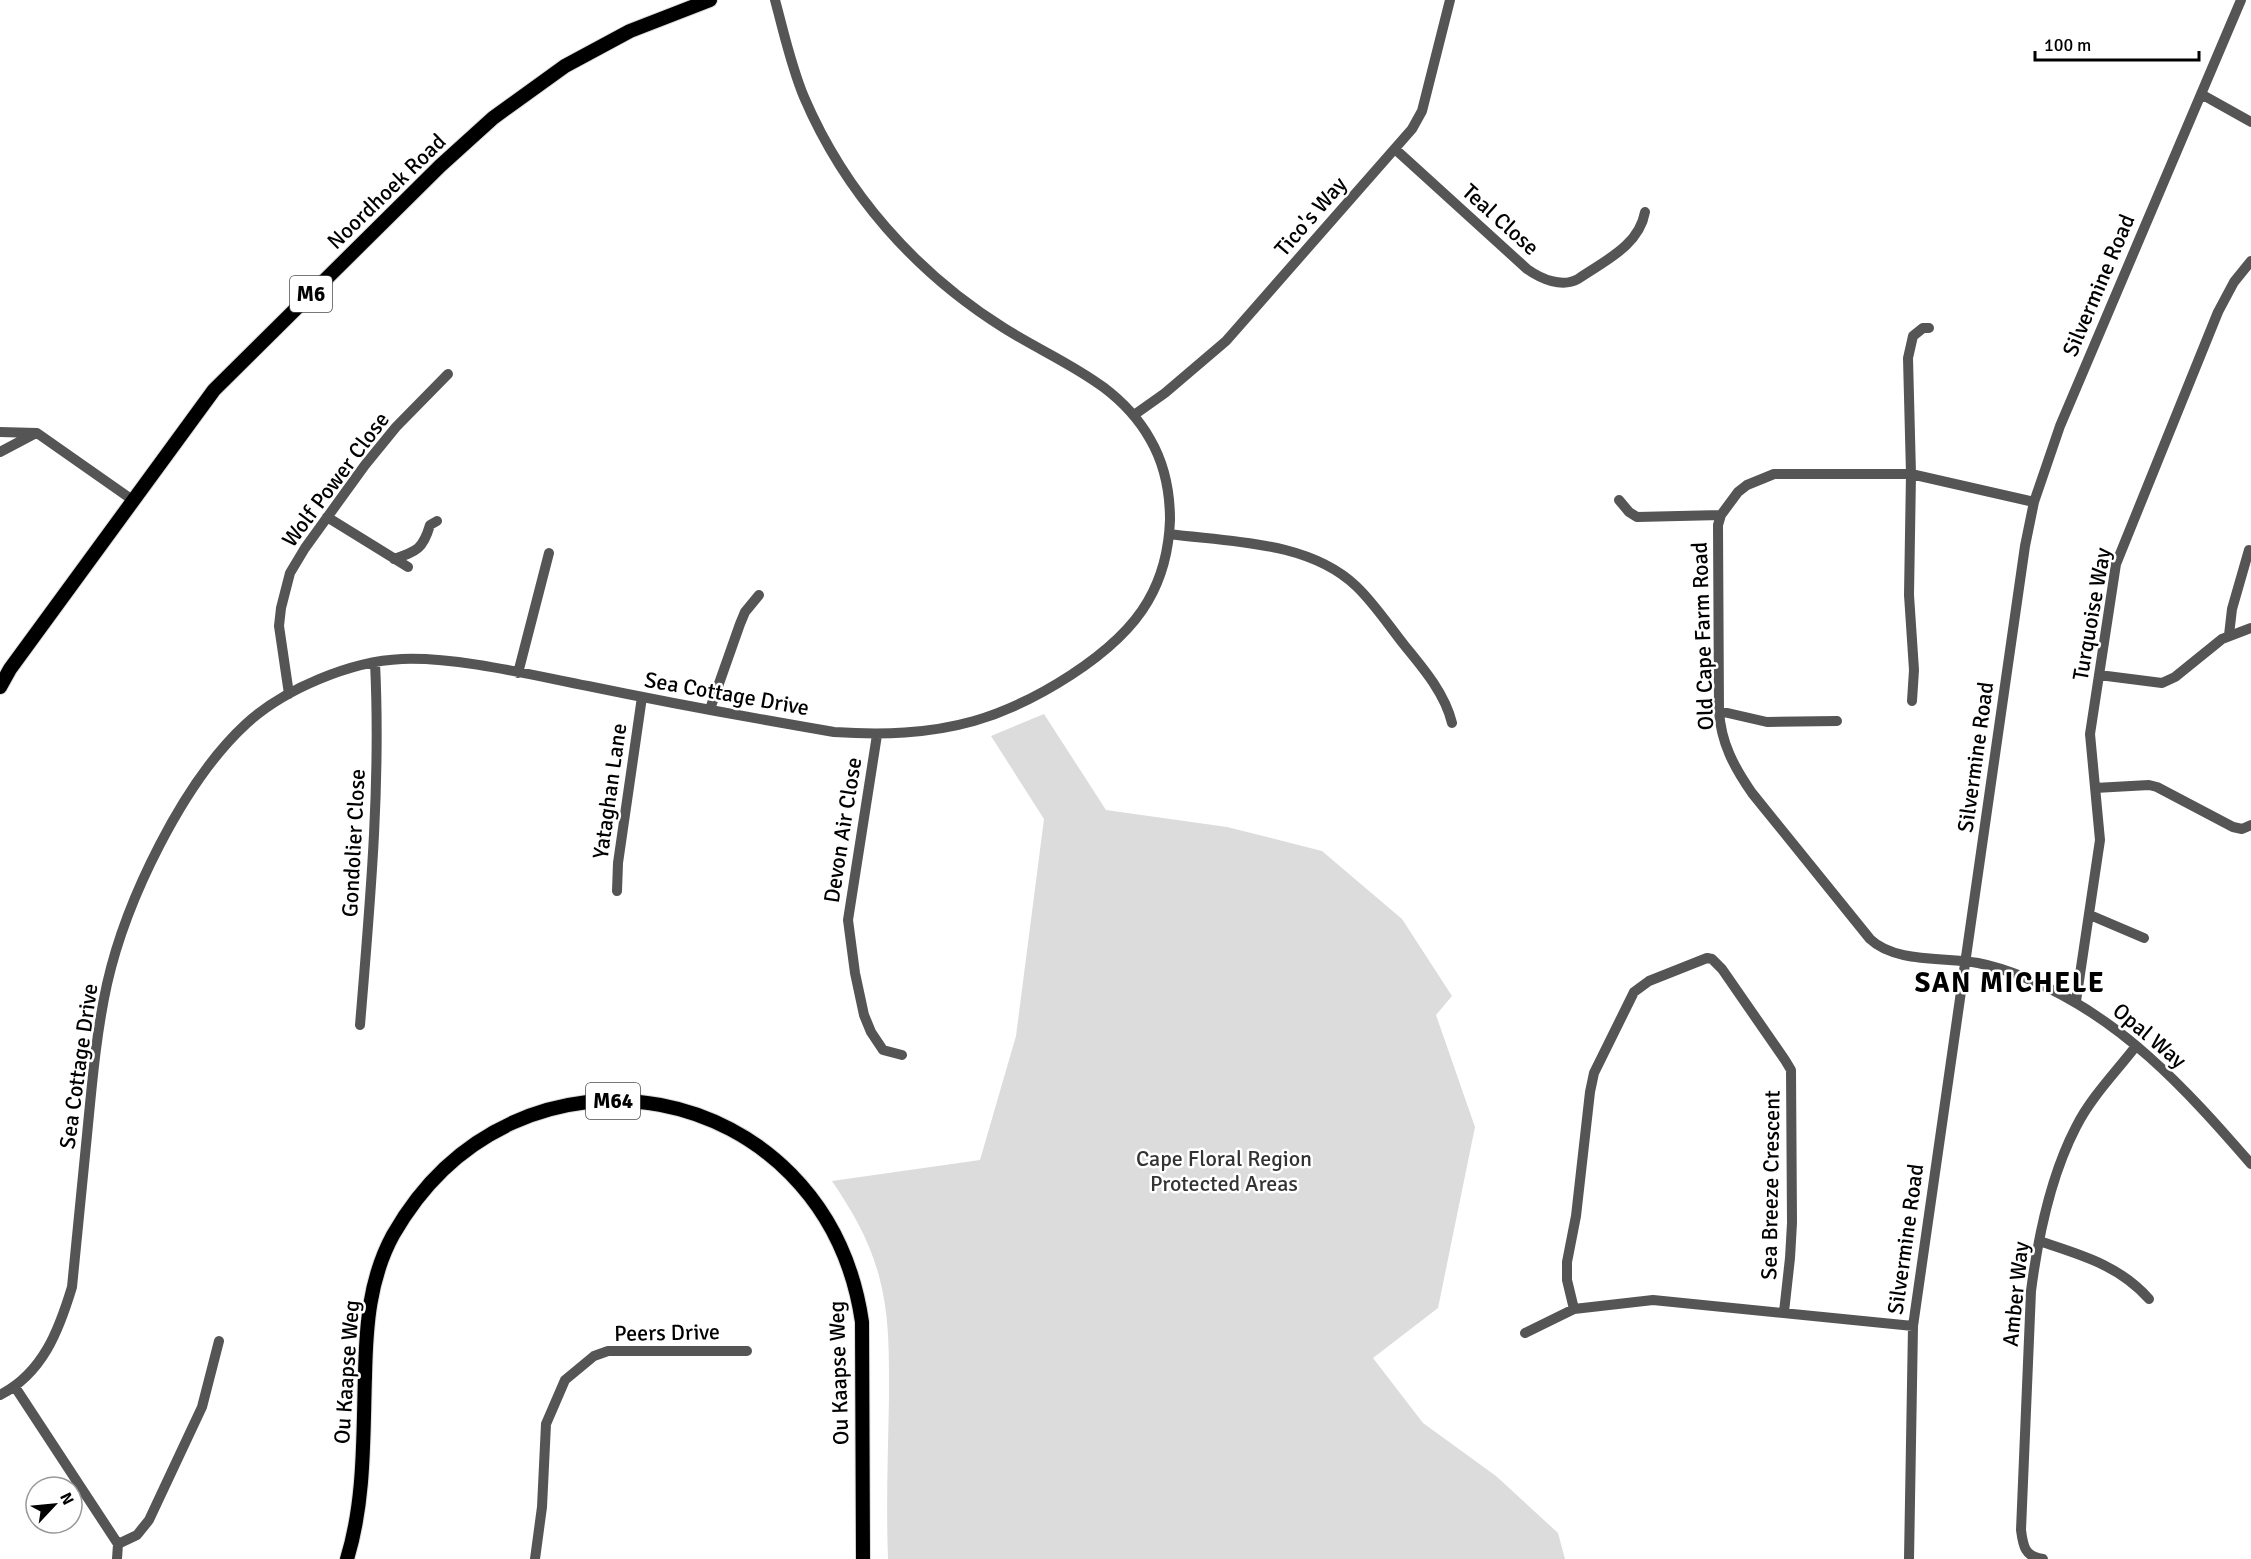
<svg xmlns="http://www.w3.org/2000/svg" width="2251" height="1559" viewBox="0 0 2251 1559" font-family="Signika,sans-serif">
	<rect width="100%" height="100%" fill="#fff"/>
	<path fill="#dcdcdc" d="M1044,714l62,96 121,17 95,24 80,68 50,77 -16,19 39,112 -37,181 -65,50 50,65 73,53 62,57 7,26h-677c-2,-53 0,-107 1,-161 0,-40 1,-79 -9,-118 -9,-37 -27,-68 -48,-99l148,-21 36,-124 28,-217 -53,-83z"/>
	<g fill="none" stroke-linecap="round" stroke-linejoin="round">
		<g stroke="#dbdbdb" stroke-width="16">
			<path id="major" d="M0,687l10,-18 204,-279 226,-224 53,-48 72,-52 65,-35 80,-31
				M347,1559c18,-58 16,-122 18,-183 1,-49 4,-97 28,-141 123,-217 433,-159 469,87l1,237"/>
		</g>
		<path stroke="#555" stroke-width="10" d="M2201,94l50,28
			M1395,149l132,120c14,10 35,19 51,10 26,-18 61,-33 67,-67
			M1134,415l31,-22 61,-52 186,-212 10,-18 28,-111
			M0,432l37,1 97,68
			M0,452l36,-19
			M1619,500l10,12 8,5 84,-2
			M2034,502l-123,-28h-137l-27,11 -9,7 -17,23 -3,10 1,186c2,32 15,56 33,82l118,146c25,24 74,18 108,24 16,3 33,9 48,15 94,38 160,111 225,186
			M327,517l81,50
			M1169,534c62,8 140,7 187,52 18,17 33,40 49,60 19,23 40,48 47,77
			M394,559c23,-8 29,-10 36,-34l7,-4
			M2229,635l3,-26 17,-59
			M518,673l31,-120
			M2099,675l63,8 13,-6 47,-38 29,-11
			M289,694l-10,-68 2,-18 9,-35 15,-25 60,-83 31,-38 52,-53
			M1912,701l2,-31 -5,-75 2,-121 -3,-116 5,-22 10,-8h6
			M710,709l30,-85 5,-12 14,-17
			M1719,711l48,11 70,-1
			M877,735l-29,185 7,53 9,42 7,17 12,18 19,5
			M2095,788l54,-3 8,2 76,40 9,2 9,-4
			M617,891l1,-28 24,-166
			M2090,915l54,23
			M2076,1001l24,-161 -10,-106 26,-170 102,-252 16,-30 17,-21
			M360,1025c10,-121 21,-241 15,-362
			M2039,1241c42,14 80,24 110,58
			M1574,1309l-7,-29v-18l9,-46 14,-124 4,-19 40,-81 15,-11 58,-23 5,1 10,10 63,91 6,10 1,153 -2,35 -6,54
			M1525,1333l49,-24 79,-9 260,26
			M15,1387l103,157 -1,15
			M0,1395c43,-22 59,-65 72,-108 5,-51 10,-101 15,-152 5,-51 9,-101 20,-151 19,-84 76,-202 139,-260 38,-35 105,-63 156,-65 58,-2 129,16 186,27 82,17 164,32 246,46 48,3 94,2 140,-11 58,-17 143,-66 174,-120 14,-24 21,-53 22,-81 0,-27 -6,-57 -20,-81 -33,-58 -92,-77 -146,-111 -88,-55 -159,-135 -200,-231 -13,-31 -20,-64 -29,-97
			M118,1544l19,-9 12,-15 53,-113 17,-66
			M535,1559l7,-52 4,-83 19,-44 29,-24 14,-5h139
			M1909,1559l4,-233 112,-780 9,-44 26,-76 181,-426
			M2043,1559c-18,-2 -20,-13 -22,-29l10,-239c7,-54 20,-116 45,-164 15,-30 40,-55 60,-81"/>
		<use href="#major" stroke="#000" stroke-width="14"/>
	</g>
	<g text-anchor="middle" stroke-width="5" stroke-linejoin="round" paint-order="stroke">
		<g fill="#fff" stroke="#4c4c4c" stroke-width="1.5">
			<rect x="290" y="276" width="42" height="36" rx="4.5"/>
			<rect x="586" y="1083" width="54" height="36" rx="4.5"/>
		</g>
		<g font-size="21" font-weight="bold" fill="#000">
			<text x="311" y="301">M6</text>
			<text x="613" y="1108">M64</text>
		</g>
		<g font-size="22" fill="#000" stroke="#fff">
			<text transform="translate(386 191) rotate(-44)" y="8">Noordhoek Road</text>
			<text transform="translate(1310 216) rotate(-49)" y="8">Tico's Way</text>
			<text transform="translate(1501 219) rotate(42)" y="8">Teal Close</text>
			<text transform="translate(2098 285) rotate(-67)" y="8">Silvermine Road</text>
			<text transform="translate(335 479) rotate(-53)" y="8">Wolf Power Close</text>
			<text transform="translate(2091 614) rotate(-80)" y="8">Turquoise Way</text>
			<text transform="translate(1702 636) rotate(-92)" y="8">Old Cape Farm Road</text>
			<text transform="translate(727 693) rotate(10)" y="8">Sea Cottage Drive</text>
			<text transform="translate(1975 757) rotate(-82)" y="8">Silvermine Road</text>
			<text transform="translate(609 791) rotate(-82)" y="8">Yataghan Lane</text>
			<text transform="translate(842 830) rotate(-81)" y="8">Devon Air Close</text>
			<text transform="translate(353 843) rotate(-87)" y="8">Gondolier Close</text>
			<text transform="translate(2150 1035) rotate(40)" y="8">Opal Way</text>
			<text transform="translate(78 1066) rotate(-82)" y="8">Sea Cottage Drive</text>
			<text transform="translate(1770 1185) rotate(-89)" y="8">Sea Breeze Crescent</text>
			<text transform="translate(1905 1239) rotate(-82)" y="8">Silvermine Road</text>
			<text transform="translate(2015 1294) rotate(-84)" y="8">Amber Way</text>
			<text transform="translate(667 1332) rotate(-1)" y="8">Peers Drive</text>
			<text transform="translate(346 1372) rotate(-86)" y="8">Ou Kaapse Weg</text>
			<text transform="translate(838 1373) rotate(-92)" y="8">Ou Kaapse Weg</text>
		</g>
		<g font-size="22" fill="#333" stroke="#fff">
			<text x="1224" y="1166">Cape Floral Region<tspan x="1224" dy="25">Protected Areas</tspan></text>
		</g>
		<g font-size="28" font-weight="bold" letter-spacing="1.5" fill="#000" stroke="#fff">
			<text x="2010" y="992">SAN MICHELE</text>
		</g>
	</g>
	<g transform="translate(54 1505) rotate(64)"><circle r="28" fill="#ffffff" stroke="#999999" stroke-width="1.5"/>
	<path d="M0-4.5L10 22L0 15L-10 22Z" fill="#000000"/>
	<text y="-9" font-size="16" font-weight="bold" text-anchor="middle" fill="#000000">N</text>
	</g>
	<path d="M2035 51v9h164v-9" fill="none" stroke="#000000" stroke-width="3"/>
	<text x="2044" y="51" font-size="18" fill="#000000" stroke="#ffffff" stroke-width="4.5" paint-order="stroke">100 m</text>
</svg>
